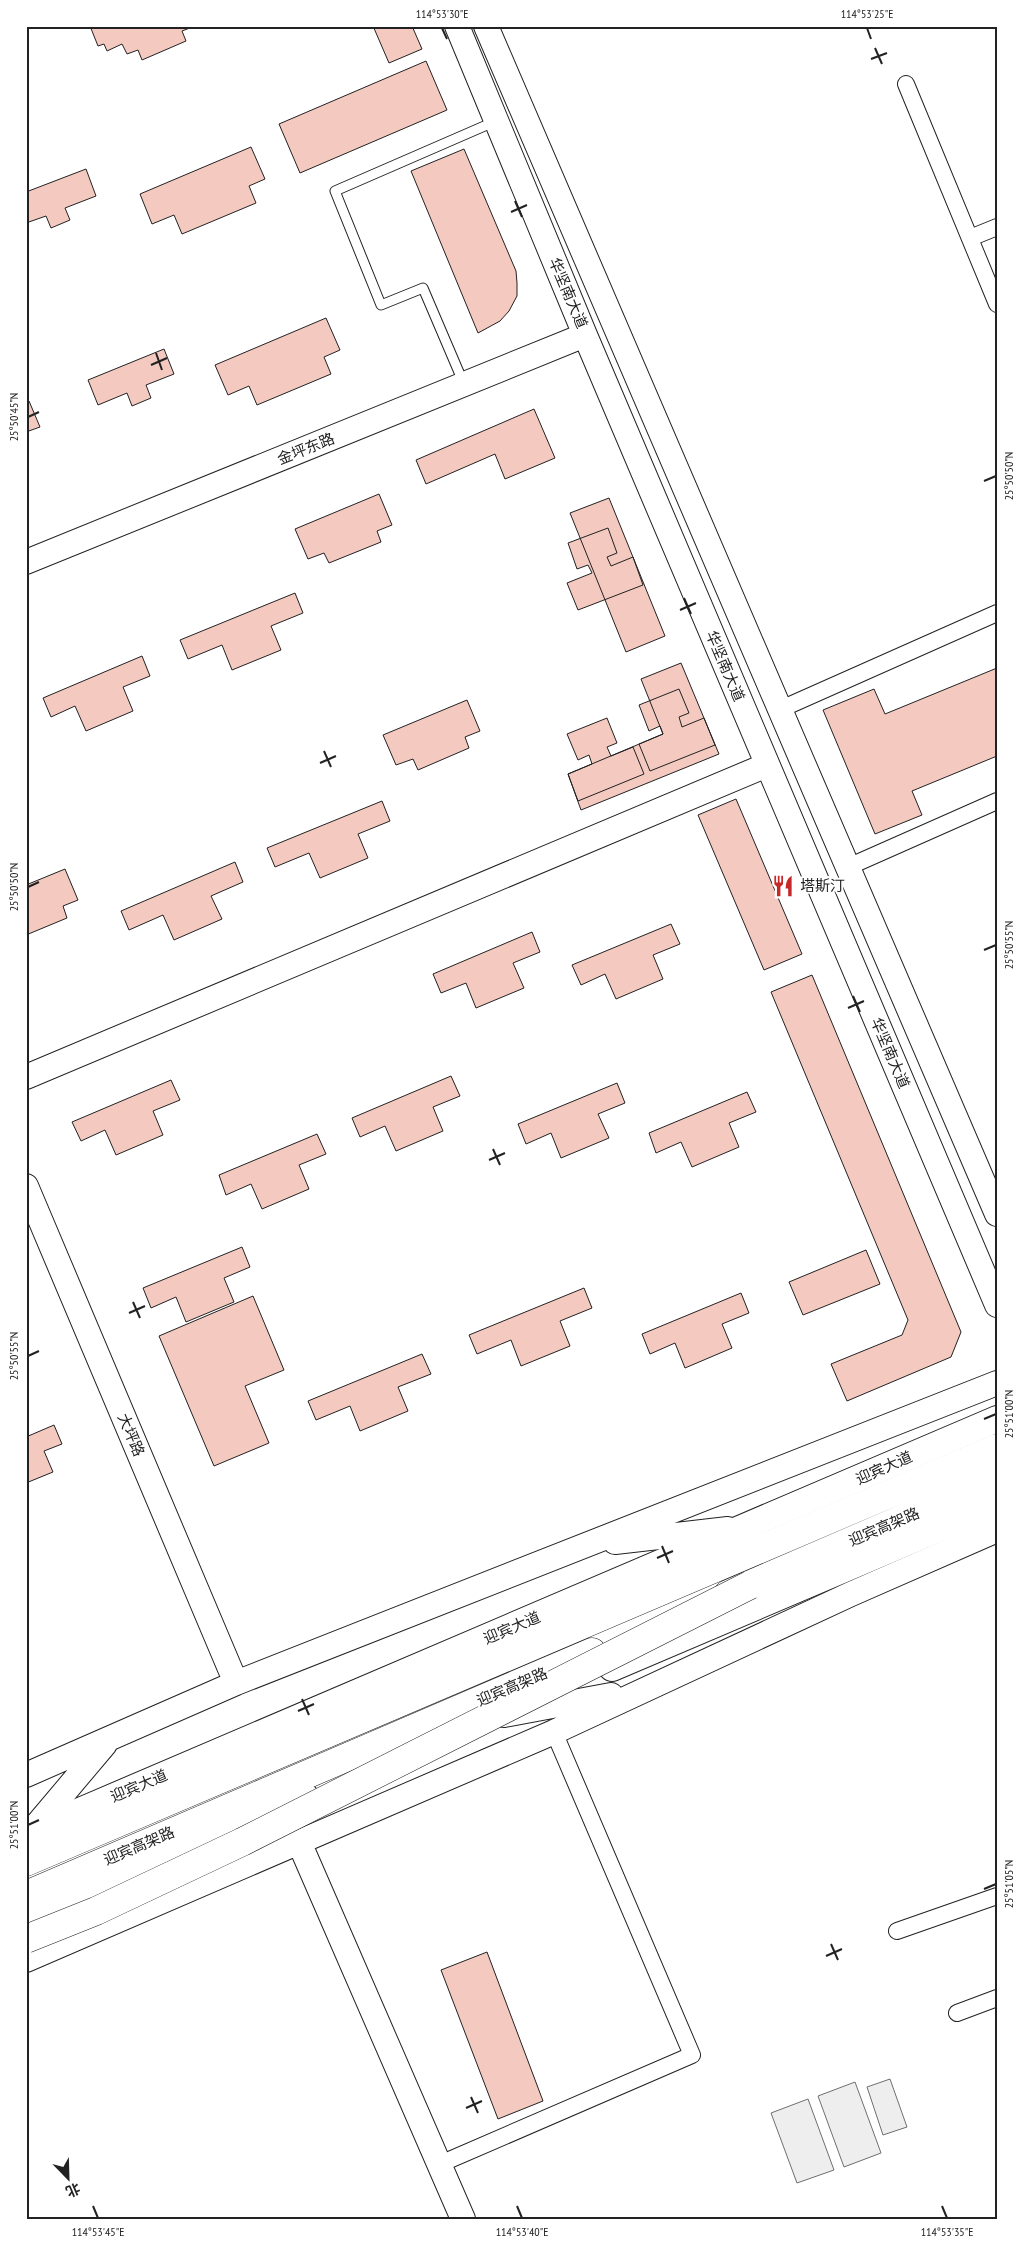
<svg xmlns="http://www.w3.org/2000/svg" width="1023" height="2245" viewBox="0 0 1023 2245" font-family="'PT Sans Narrow','Noto Sans SC',sans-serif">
	<rect width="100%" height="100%" fill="#fff"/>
	<path fill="#eee" stroke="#6f6f6f" d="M890,2079l17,48 -24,8 -16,-48z
		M855,2082l26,71 -37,14 -26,-71z
		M808,2099l26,71 -37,13 -26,-70z"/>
	<path fill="#f3c9c0" stroke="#222" d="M90,26h105l-13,5 4,10 -44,19 -4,-10 -11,4 -5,-10 -15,7 -3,-7 -6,2z
		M373,26h39l10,23 -33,14z
		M426,61l21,49 -147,63 -21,-49z
		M251,147l14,32 -16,7 7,17 -74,31 -8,-19 -22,9 -12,-30z
		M464,149l52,122 1,12v13l-8,15 -9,10 -22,12 -67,-162z
		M86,169l10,27 -31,12 5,12 -19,8 -5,-12 -20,7v-31z
		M326,318l14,32 -16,7 7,17 -74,31 -8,-19 -21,9 -13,-30z
		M164,349l10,25 -28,11 5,13 -19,8 -5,-13 -29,12 -10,-25z
		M29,401l11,26 -14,5v-29z
		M534,409l21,49 -50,21 -10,-25 -69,30 -10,-24z
		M379,494l13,31 -15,6 4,11 -52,21 -5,-10 -16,6 -13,-30z
		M609,498l56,138 -39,16 -56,-139z
		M608,528l9,25 -10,4 4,9 22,-9 10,28 -65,25 -11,-27 25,-10 -4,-8 -11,4 -9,-26z
		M295,593l8,20 -32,13 10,24 -49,20 -10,-25 -34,14 -8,-19z
		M142,656l8,20 -27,11 10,24 -47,20 -11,-25 -24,11 -8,-19z
		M681,663l38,91 -138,56 -13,-36 95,-40 -22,-55z
		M997,668v88l-85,35 10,24 -47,19 -52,-124 51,-21 11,25z
		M679,689l10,24 -10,4 3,10 22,-9 11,27 -65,26 -11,-27 24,-10 -3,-8 -11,5 -10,-26z
		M467,700l13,31 -15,6 4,11 -51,22 -5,-11 -17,6 -13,-30z
		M607,718l10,25 -10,4 4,9 22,-9 11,27 -66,27 -10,-27 24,-10 -3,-9 -11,5 -11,-26z
		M736,799l66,155 -38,16 -66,-155z
		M382,801l8,20 -32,13 10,24 -48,20 -11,-25 -34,14 -8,-19z
		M235,862l8,20 -32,14 11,23 -48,21 -11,-25 -34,15 -8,-19z
		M65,869l13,31 -15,6 4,12 -41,17v-50z
		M671,924l9,20 -27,11 10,24 -47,20 -11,-25 -24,11 -9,-20z
		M532,932l8,20 -27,11 11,25 -48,20 -10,-25 -25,10 -8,-19z
		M812,975l149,357 -10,25 -104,44 -16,-37 71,-29 6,-15 -137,-328z
		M451,1076l9,20 -27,11 10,24 -47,20 -11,-25 -25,11 -8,-19z
		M171,1080l9,20 -27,11 10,24 -47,20 -11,-25 -24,11 -9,-19z
		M617,1083l8,20 -27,11 11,24 -48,20 -10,-25 -25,11 -8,-20z
		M747,1092l9,20 -27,11 10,24 -47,20 -11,-25 -25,11 -7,-20z
		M317,1134l9,20 -27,11 10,24 -47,20 -11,-25 -25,11 -7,-20z
		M242,1247l8,20 -26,11 10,24 -48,20 -10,-25 -25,11 -8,-20z
		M866,1250l14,34 -77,31 -14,-33z
		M584,1288l8,20 -32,13 10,25 -49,20 -10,-26 -34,14 -8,-19z
		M741,1293l8,20 -27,11 10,24 -47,20 -10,-25 -25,11 -8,-20z
		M253,1296l31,74 -39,16 24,57 -55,23 -55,-130z
		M422,1354l9,20 -33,13 10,24 -48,20 -10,-25 -34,14 -8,-19z
		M54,1425l8,19 -18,7 9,21 -27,11v-46z
		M487,1952l56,149 -45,18 -57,-149z"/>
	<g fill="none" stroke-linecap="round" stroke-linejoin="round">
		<g stroke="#222" stroke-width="11">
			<path id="lane" d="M464,384l-41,-96 -42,17 -46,-114 161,-70"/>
		</g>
		<g stroke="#222" stroke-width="18">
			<path id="street" d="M906,84l91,220
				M970,238l27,-11
				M781,709l216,-96
				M848,867l149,-66
				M897,1931l100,-35
				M957,2013l40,-15
				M440,2164l252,-109 -138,-323"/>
		</g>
		<g stroke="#222" stroke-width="26">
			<path id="secondary" d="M457,26l128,309 412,970
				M486,26l511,1188
				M26,562l559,-227
				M26,1077l741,-312
				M26,1186l210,497
				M615,1542l113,-13
				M504,1715l107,-20
				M26,1775l210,-92 761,-300
				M30,1833l75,-89
				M299,1842l164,377
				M26,1960l528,-228 297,-138 146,-64"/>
		</g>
		<g stroke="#222" stroke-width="28">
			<path id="primary" d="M612,1668l385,-164
				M26,1834l971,-415
				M26,1916l280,-119"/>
		</g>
		<g stroke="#222" stroke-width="29">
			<path id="highway" d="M728,1594l269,-116
				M26,1862l971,-414
				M26,1895l566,-243"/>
		</g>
		<use href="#lane" stroke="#fff" stroke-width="9"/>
		<use href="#street" stroke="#fff" stroke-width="16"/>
		<use href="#secondary" stroke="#fff" stroke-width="24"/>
		<use href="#primary" stroke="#fff" stroke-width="26"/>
		<use href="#highway" stroke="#fff" stroke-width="28"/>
		<g stroke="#222" stroke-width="29" stroke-linecap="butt">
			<path id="highway-bridge" d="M26,1939l70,-28 146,-69 508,-257"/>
		</g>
		<use href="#highway-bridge" stroke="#fff" stroke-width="28"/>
	</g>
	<path fill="none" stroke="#222" stroke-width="2" d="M442,28l5,11M867,28l4,11M875,48l7,16M871,59l16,-6M515,201l7,16M511,212l16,-7M156,353l6,17M151,365l16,-7M28,417l11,-5M984,481l12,-5M684,598l7,16M680,610l16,-7M324,751l7,16M320,763l16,-7M28,887l11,-5M984,950l12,-5M853,996l7,16M848,1008l16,-7M493,1149l7,16M489,1160l16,-7M133,1302l7,16M129,1313l16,-7M28,1356l11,-5M984,1419l12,-5M662,1546l7,17M657,1558l16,-7M302,1699l7,16M298,1711l16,-7M28,1825l11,-5M984,1889l12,-5M831,1944l7,16M826,1956l16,-7M471,2097l7,16M466,2108l16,-7M93,2206l5,12M517,2206l5,12M942,2206l5,12"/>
	<defs>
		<g id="restaurant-bare" transform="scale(1.725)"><path d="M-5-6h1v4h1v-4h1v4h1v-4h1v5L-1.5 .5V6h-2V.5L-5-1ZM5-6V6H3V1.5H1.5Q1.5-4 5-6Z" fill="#c62828" stroke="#fff" stroke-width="2.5" paint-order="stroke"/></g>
	</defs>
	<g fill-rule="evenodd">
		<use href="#restaurant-bare" x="783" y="886"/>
	</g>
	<g text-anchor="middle" stroke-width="4" stroke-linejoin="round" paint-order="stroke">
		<g font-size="15" fill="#222" stroke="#fff">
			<text transform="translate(568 293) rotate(67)" y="5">华坚南大道</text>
			<text transform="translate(306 449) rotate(-22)" y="5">金坪东路</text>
			<text transform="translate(725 666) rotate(67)" y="5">华坚南大道</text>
			<text transform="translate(890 1053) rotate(67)" y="5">华坚南大道</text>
			<text transform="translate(131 1435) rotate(67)" y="5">大坪路</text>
			<text transform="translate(884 1468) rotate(-24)" y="5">迎宾大道</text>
			<text transform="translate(884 1527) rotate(-23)" y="5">迎宾高架路</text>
			<text transform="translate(512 1628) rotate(-23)" y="5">迎宾大道</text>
			<text transform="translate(512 1687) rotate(-23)" y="5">迎宾高架路</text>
			<text transform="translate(139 1786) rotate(-23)" y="5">迎宾大道</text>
			<text transform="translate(139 1846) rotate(-23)" y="5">迎宾高架路</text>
		</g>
		<g font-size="15" fill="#222" stroke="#fff" text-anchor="start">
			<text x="800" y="891">塔斯汀</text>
		</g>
	</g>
	<rect width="1023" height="2245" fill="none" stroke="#ffffff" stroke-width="55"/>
	<g transform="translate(68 2178) rotate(157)" stroke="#ffffff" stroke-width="4" paint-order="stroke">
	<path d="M0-4L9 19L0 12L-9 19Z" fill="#222222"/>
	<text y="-8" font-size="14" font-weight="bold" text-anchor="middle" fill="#222222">北</text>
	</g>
	<rect x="28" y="28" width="968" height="2190" fill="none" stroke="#222" stroke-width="2"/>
	<g font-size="12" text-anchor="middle" fill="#222">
		<text x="442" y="18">114°53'30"E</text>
		<text x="867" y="18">114°53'25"E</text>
		<text transform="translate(14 417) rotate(-90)" y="4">25°50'45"N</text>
		<text transform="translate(1009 476) rotate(-90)" y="4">25°50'50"N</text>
		<text transform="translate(14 887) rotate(-90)" y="4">25°50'50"N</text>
		<text transform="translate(1009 945) rotate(-90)" y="4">25°50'55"N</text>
		<text transform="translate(14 1356) rotate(-90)" y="4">25°50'55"N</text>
		<text transform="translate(1009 1414) rotate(-90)" y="4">25°51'00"N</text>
		<text transform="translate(14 1825) rotate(-90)" y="4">25°51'00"N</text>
		<text transform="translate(1009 1884) rotate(-90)" y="4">25°51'05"N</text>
		<text x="98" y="2236">114°53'45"E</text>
		<text x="522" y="2236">114°53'40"E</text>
		<text x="947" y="2236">114°53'35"E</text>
	</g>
</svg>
